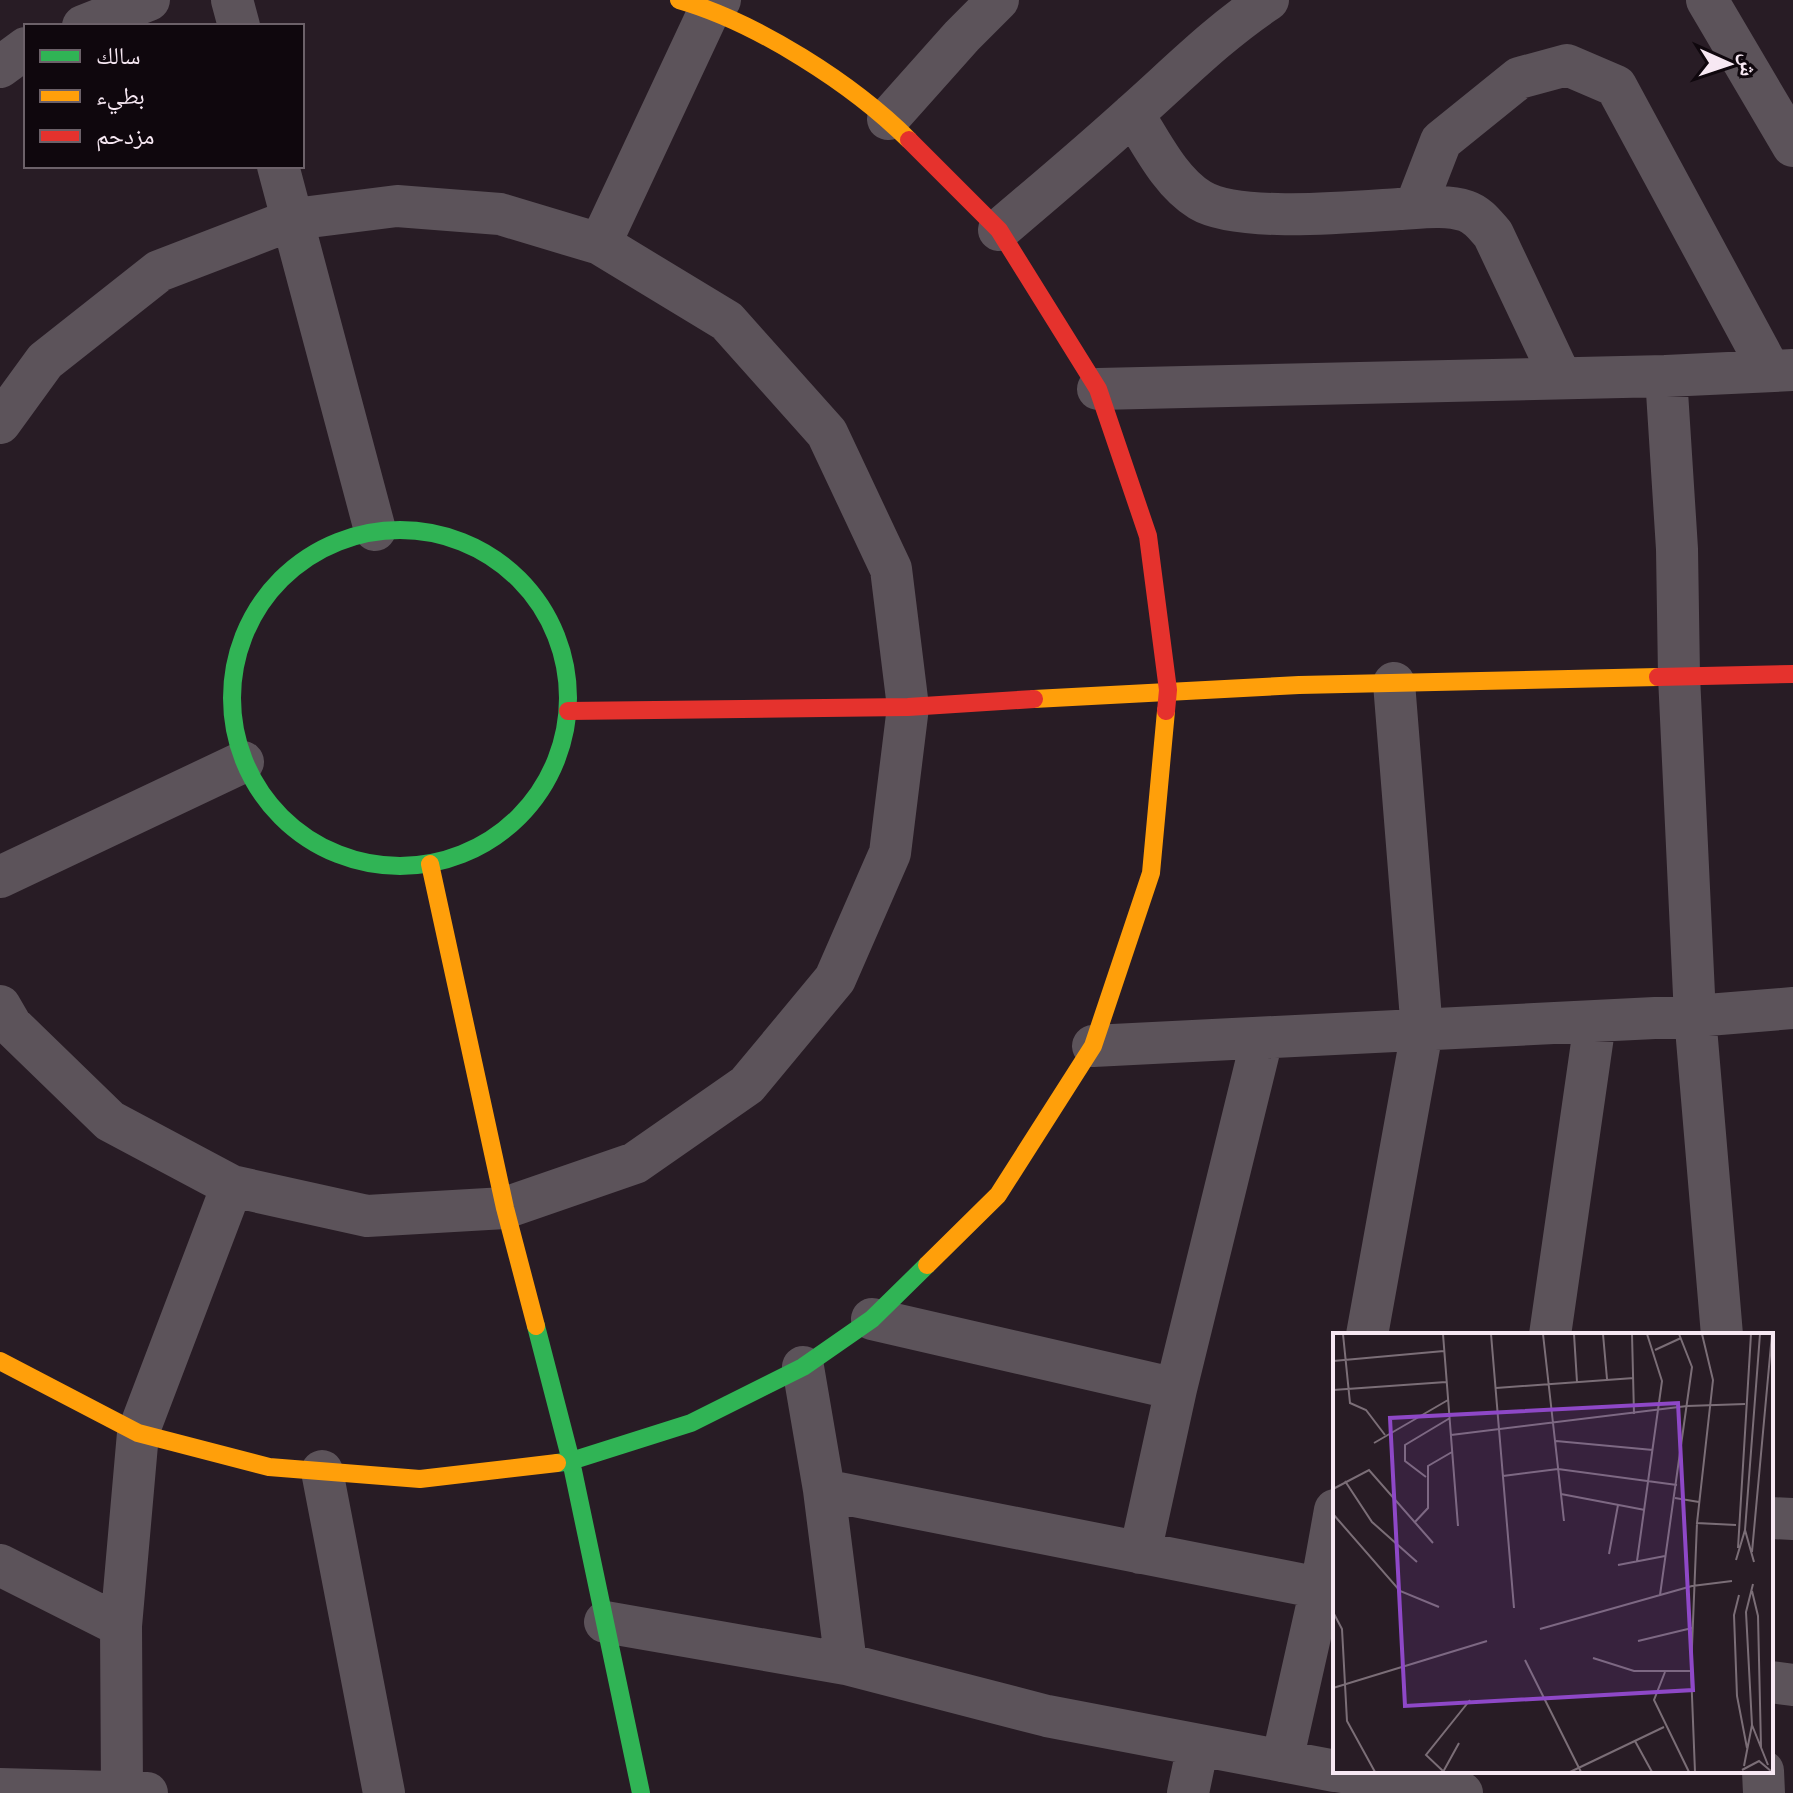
<svg xmlns="http://www.w3.org/2000/svg" width="1793" height="1793" viewBox="0 0 1793 1793" font-family="Spectral,'Noto Naskh Arabic',serif">
	<rect width="100%" height="100%" fill="#281c25"/>
	<g fill="none" stroke-linecap="round" stroke-linejoin="round">
		<path stroke="#5c535a" stroke-width="42" d="M232,0l7,26
			M1707,0l86,146
			M83,26l66,-26
			M0,67l26,-19
			M1133,114c18,28 37,68 67,86 38,23 153,12 199,9 20,-1 47,-5 67,2 12,4 19,14 27,23l68,144
			M888,119l74,-83 36,-36
			M278,166l97,364
			M1415,208l26,-67 78,-63 48,-13 49,21 154,285
			M999,230c45,-38 90,-76 134,-116 44,-39 85,-81 135,-114
			M600,244l110,-235 10,-9
			M1666,376l11,173 2,127 16,340 27,319
			M1098,389l568,-13 127,-6
			M0,423l45,-62 114,-90 135,-52 103,-13 103,8 100,30 127,77 100,112 64,136 17,138 -18,146 -55,126 -88,106 -112,78 -130,45 -138,8 -135,-30 -122,-65 -99,-96 -11,-19
			M0,877l243,-115
			M1093,1046l602,-30 98,-8
			M872,1319l304,70
			M1367,1335l55,-304 -28,-348
			M1550,1335l45,-313
			M803,1367l21,123 22,174
			M322,1471l62,322
			M824,1490l511,101
			M1771,1518l22,1
			M1140,1553l36,-164 86,-350
			M0,1565l121,61
			M605,1622l241,42 201,52 288,55
			M1771,1682l22,3
			M1282,1761l39,-173 14,-78
			M1337,1771l125,22
			M1763,1771l1,22
			M0,1789l147,4
			M122,1791l-1,-165 17,-193 94,-247
			M1188,1793l10,-48"/>
		<path stroke="#30b455" stroke-width="18" d="M232 698a168 168 0 1 1 336 0a168 168 0 1 1-336 0Z
			M536,1326l35,135 70,332
			M557,1463l14,-2 120,-38 112,-56 69,-48 55,-54"/>
		<path stroke="#ff9f0a" stroke-width="18" d="M679,0c77,22 174,84 230,140
			M1034,699l265,-14 359,-8
			M430,864l75,344 31,118
			M927,1265l71,-70 95,-149 58,-173 15,-162
			M0,1361l138,72 131,34 151,12 137,-16"/>
		<path stroke="#e5322d" stroke-width="18" d="M909,140l90,90 99,159 50,147 20,154 -2,21
			M1658,677l135,-3
			M568,711l340,-4 126,-8"/>
	</g>
	<g transform="translate(1333 1333)">
		<rect width="440" height="440" fill="#281c25"/>
		<path fill="none" stroke="#7b6e77" stroke-width="2" d="M10,1l7,69 16,7 19,25M110,1l15,192M158,1l23,274M210,1l21,187M241,1l3,48M270,1l4,45M299,1l2,80M369,1l11,46 -16,143 39,2M322,17l26,-12M0,28l111,-10M163,55l138,-10M0,57l113,-8M118,102l236,-29 58,-2M223,108l97,9M41,110l74,-43M170,143l55,-7 119,16M93,144l-21,-16v-16l45,-27M12,148l27,41 45,40M0,156l36,-19 64,73M228,161l84,16M342,165l24,4M0,181l67,77 39,16M81,190l14,-15v-42l24,-14M412,197l9,32M405,215l13,-214M419,219l20,-218M276,221l9,-49M403,227l9,-30 15,-196M304,228l25,-180 -15,-47M285,232l47,-9M419,258l6,25 3,131M327,262l32,-228 -13,-33M406,262l-5,20 3,81 10,52M0,279l9,17 5,92 28,51M207,296l152,-43 40,-5M305,308l54,-13M260,325l41,13h57M192,327l56,112M332,339l-11,28 35,72M0,355l154,-47M419,392l16,40M302,408l17,31M411,433l8,-41 -6,-113 7,-28M409,437l17,-9 13,11M110,439l16,-29M111,439l-18,-17 44,-55M237,439l94,-45M362,439l-4,-101 6,-148"/>
		<path fill="#8e48c7" fill-opacity="0.15" stroke="#8e48c7" stroke-width="4" d="M345,70l15,287 -288,16 -15,-288z"/>
		<rect width="440" height="440" fill="none" stroke="#f7e8f3" stroke-width="4"/>
	</g>
	<rect x="24" y="24" width="280" height="144" fill="#0f070d" stroke="#6c6169" stroke-width="2"/>
	<rect x="40" y="50" width="40" height="12" fill="#30b455" stroke="#6c6169" stroke-width="2"/>
	<text x="96" y="64" font-size="24" fill="#f7e8f3">سالك</text>
	<rect x="40" y="90" width="40" height="12" fill="#ff9f0a" stroke="#6c6169" stroke-width="2"/>
	<text x="96" y="104" font-size="24" fill="#f7e8f3">بطيء</text>
	<rect x="40" y="130" width="40" height="12" fill="#e5322d" stroke="#6c6169" stroke-width="2"/>
	<text x="96" y="144" font-size="24" fill="#f7e8f3">مزدحم</text>
	<g transform="translate(1729 64) rotate(93)" stroke="#0f070d" stroke-width="6" paint-order="stroke">
	<path d="M0-6L14 30L0 20L-14 30Z" fill="#f7e8f3"/>
	<text y="-12" font-size="22" font-weight="bold" text-anchor="middle" fill="#f7e8f3">ش</text>
	</g>
</svg>
